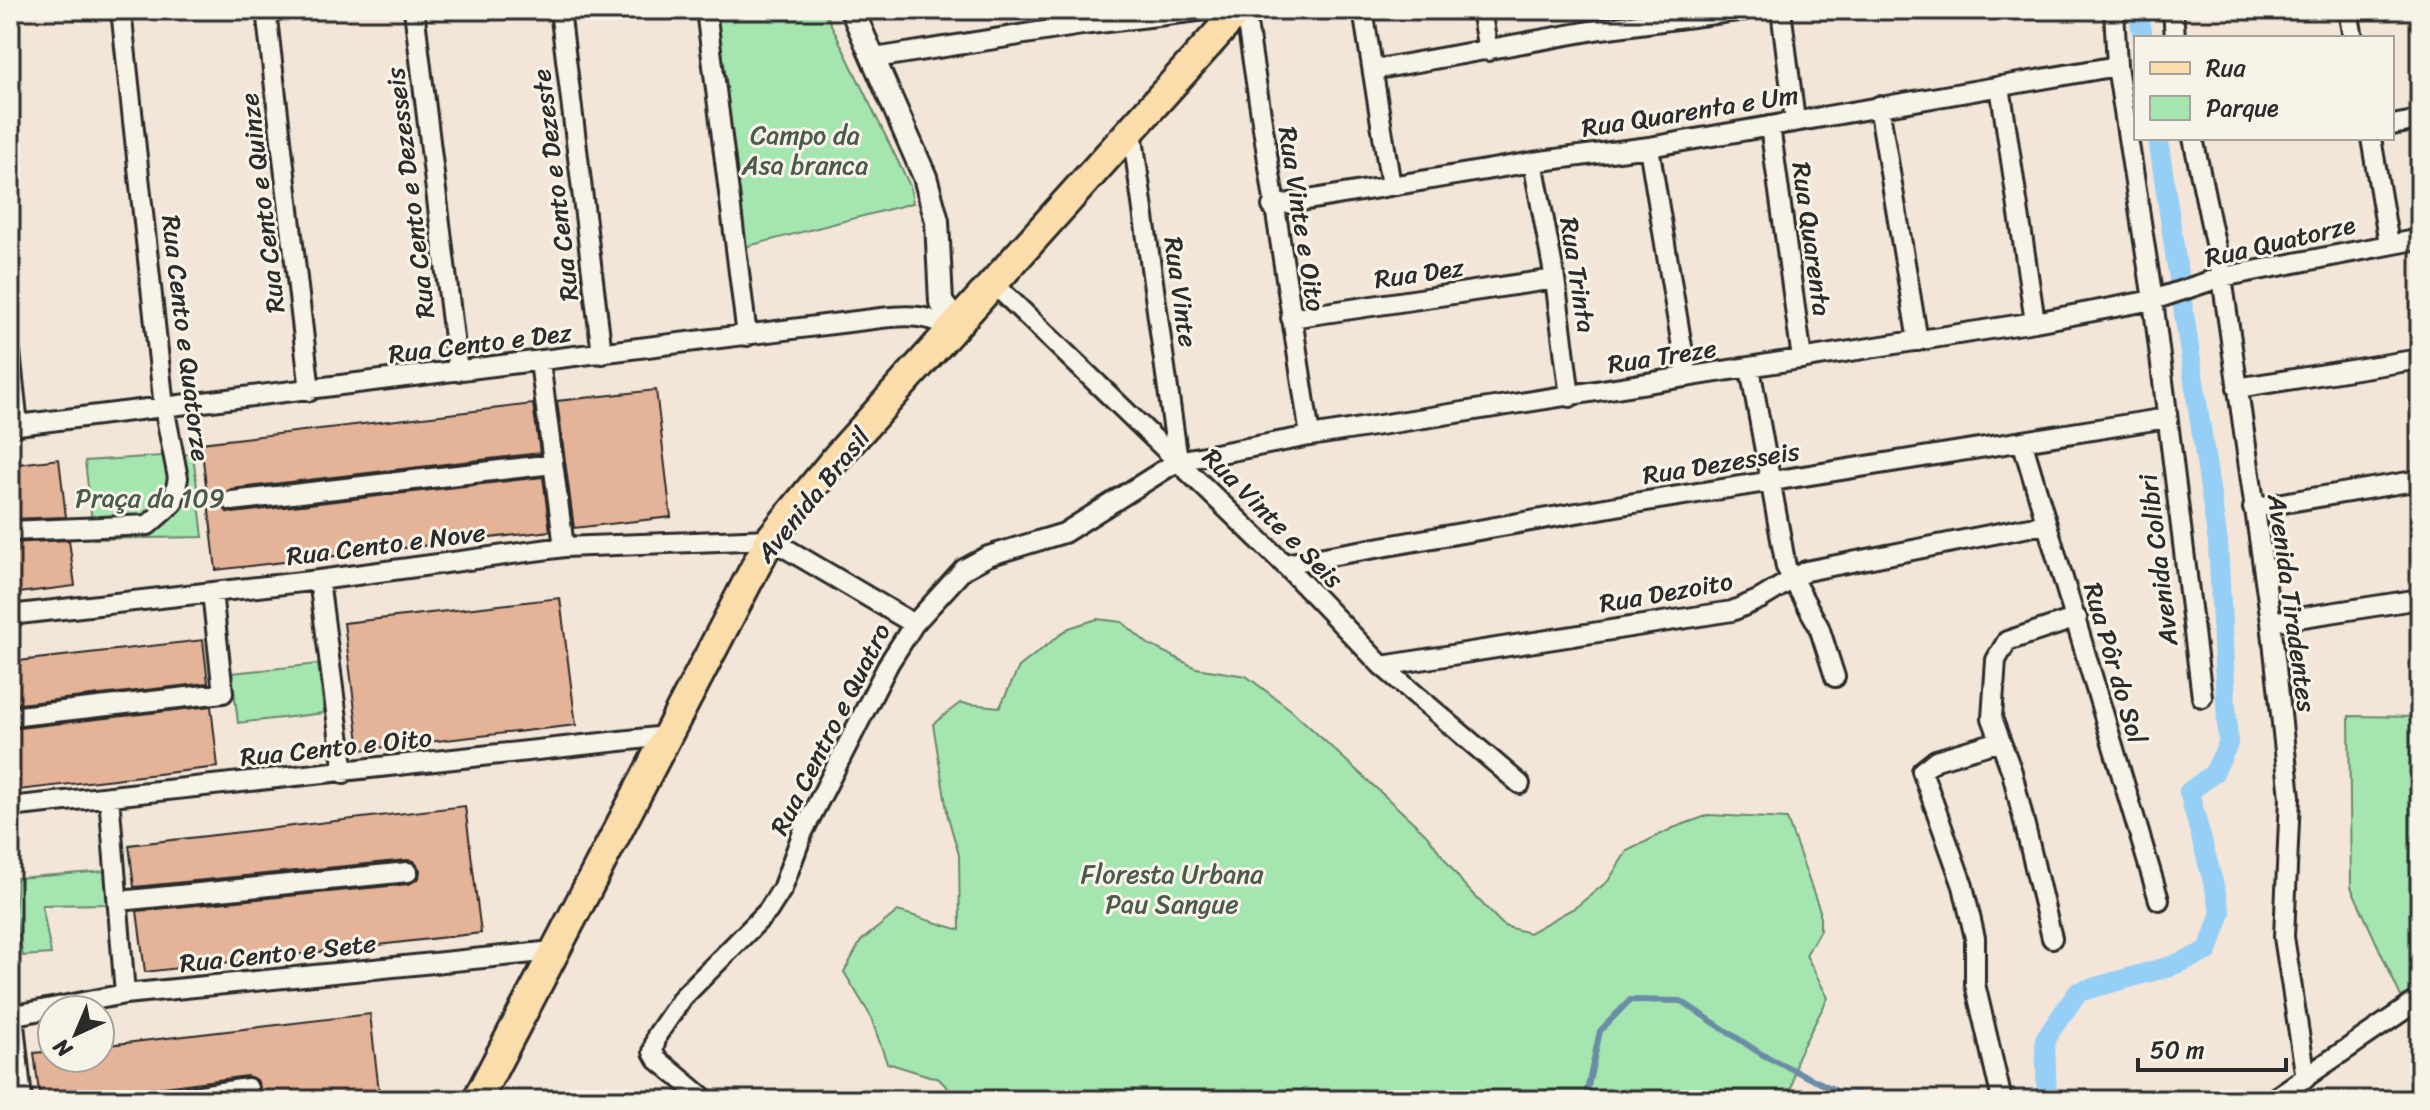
<svg xmlns="http://www.w3.org/2000/svg" width="2430" height="1110" viewBox="0 0 2430 1110" font-family="Sriracha,sans-serif">
	<rect width="100%" height="100%" fill="#f3e6d8"/>
	<filter id="ink" filterUnits="userSpaceOnUse"><feTurbulence type="fractalNoise" baseFrequency=".0125" numOctaves="2"/><feDisplacementMap in="SourceGraphic" scale="16" xChannelSelector="R" yChannelSelector="G"/><feConvolveMatrix kernelMatrix="1 2 1 2 8 2 1 2 1" color-interpolation-filters="sRGB"/></filter>
	<g filter="url(#ink)">
		<path fill="#a5e6b0" stroke="#68886e" stroke-width="2" d="M713,10h111l86,176 3,17 -180,47z
			M193,454l10,83 -109,2 -9,-78z
			M1097,619l25,3 26,22 48,24 50,8 44,33 136,125 39,52 39,40 25,7 47,-26 32,-26 19,-30 46,-23 36,-13 78,4 33,92v19l-14,25 22,43 -31,59 -7,43h-831l-20,-21 -52,-16 -17,-48 -26,-43 17,-31 37,-30 62,19 -1,-75 -11,-38 -15,-93 27,-21 40,4 19,-40 50,-39z
			M318,664l6,49 -86,10 -6,-50z
			M2349,716l71,1v272l-19,8 -50,-110z
			M106,871l3,33 -67,1 9,49 -28,2 -8,-39 2,-39z"/>
		<g fill="none" stroke-linecap="round" stroke-linejoin="round">
			<path stroke="#6b8da5" stroke-width="6" d="M1585,1100l15,-69 30,-31 51,1 82,54 90,44"/>
			<path stroke="#96cff6" stroke-width="20" d="M2138,10l5,28
				M1853,1099l1,1
				M2047,1100l-2,-61 33,-47 93,-26 37,-15 13,-39 -32,-120 25,-19 14,-29 -10,-201 -60,-405"/>
		</g>
		<path fill="#e5b397" stroke="#2b2b2b" stroke-width="2" d="M656,390l15,127 -97,11 -17,-127z
			M533,404l7,49 -309,36 -10,7 -1,7 7,9 6,1 310,-36 7,54 -334,39 -15,-127z
			M59,459l7,58 -56,2v-54z
			M69,540l6,46 -65,8v-51z
			M560,598l16,127 -216,25 -16,-127z
			M203,640l5,43 -198,22v-43z
			M211,706l7,61 -208,24v-62z
			M465,806l16,127 -336,39 -8,-61 272,-27 10,-6 1,-8 -6,-9 -7,-1 -273,27 -5,-42z
			M370,1014l10,86h-131l7,-3 4,-10 -3,-7 -10,-4 -182,24h-25l-6,-47 18,-2v7h48v-12z"/>
		<g fill="none" stroke-linecap="round" stroke-linejoin="round">
			<g stroke="#2b2b2b" stroke-width="24">
				<path id="minor" d="M266,10l44,381
					M414,10l44,361
					M560,10l42,344
					M706,10l41,326
					M1245,10l65,426
					M1363,10l28,176
					M1481,10l7,41
					M1781,10l14,111
					M2114,10l3,56 36,234 49,397
					M2173,10l2,28
					M2348,10l5,28
					M875,58l207,-33 125,-15
					M1373,70l228,-41 144,-19
					M2000,86l35,236
					M1879,106l39,235
					M2392,125l28,-5
					M1770,126l32,233
					M1132,131l46,330
					M2193,138l29,139 49,345 19,175 -6,140 22,141
					M2371,138l18,106
					M1649,147l38,230
					M1533,162l22,117 15,118
					M1272,206l261,-44 116,-15 468,-81
					M994,284l290,280 98,102 138,118
					M1291,318l264,-39
					M10,352l8,73
					M540,362l24,185
					M1750,368l36,199 33,60 16,50
					M2237,388l183,-29
					M10,426l871,-108c26,-3 51,-4 72,13
					M2022,441l137,459
					M232,501l321,-37
					M2253,508l167,-28
					M10,531l138,-6 25,-22 5,-25 -14,-71 -43,-397
					M1284,564l344,-60 539,-86
					M319,580l25,193
					M10,615l309,-35 245,-33 206,-8 144,85
					M2271,622l149,-23
					M1382,666l350,-55 28,-12 46,-28 239,-47
					M10,717l213,-24 -11,-101
					M2000,741l-64,19 -14,11 41,115 12,52v46l27,116
					M109,796l16,198
					M10,807l656,-71
					M119,901l289,-29
					M2052,938l-40,-166 -20,-54 4,-58 11,-19 70,-23
					M13,1015l9,85
					M10,1016l115,-22 428,-43
					M166,1100l82,-12
					M706,1100l-49,-41 -4,-7 4,-17 26,-38 85,-86 14,-22 21,-57 86,-169 25,-39 50,-55 24,-13 76,-23 114,-72 132,-25 725,-114 118,-22 69,-23 198,-38
					M2272,1100l148,-101"/>
			</g>
			<g stroke="#2b2b2b" stroke-width="28">
				<path id="tertiary" d="M852,10l73,167 12,44 4,81 17,23"/>
			</g>
			<g stroke="#2b2b2b" stroke-width="34">
				<path id="primary" d="M477,1100l293,-561 67,-82 402,-447"/>
			</g>
			<use href="#minor" stroke="#f7f3e8" stroke-width="18"/>
			<use href="#tertiary" stroke="#f7f3e8" stroke-width="22"/>
			<use href="#primary" stroke="#faddab" stroke-width="28"/>
		</g>
	</g>
	<g text-anchor="middle" stroke-width="6" stroke-linejoin="round" paint-order="stroke">
		<g font-size="26" fill="#2b2b2b" stroke="#f7f3e8">
			<text transform="translate(1690 111) rotate(-9)" y="9">Rua Quarenta e Um</text>
			<text transform="translate(555 185) rotate(-97)" y="9">Rua Cento e Dezeste</text>
			<text transform="translate(410 193) rotate(-97)" y="9">Rua Cento e Dezesseis</text>
			<text transform="translate(262 203) rotate(-97)" y="9">Rua Cento e Quinze</text>
			<text transform="translate(1302 219) rotate(81)" y="9">Rua Vinte e Oito</text>
			<text transform="translate(1812 239) rotate(82)" y="9">Rua Quarenta</text>
			<text transform="translate(2280 241) rotate(-13)" y="9">Rua Quatorze</text>
			<text transform="translate(1419 273) rotate(-8)" y="9">Rua Dez</text>
			<text transform="translate(1578 275) rotate(81)" y="9">Rua Trinta</text>
			<text transform="translate(1181 292) rotate(82)" y="9">Rua Vinte</text>
			<text transform="translate(186 338) rotate(83)" y="9">Rua Cento e Quatorze</text>
			<text transform="translate(480 343) rotate(-7)" y="9">Rua Cento e Dez</text>
			<text transform="translate(1662 356) rotate(-9)" y="9">Rua Treze</text>
			<text transform="translate(1721 463) rotate(-9)" y="9">Rua Dezesseis</text>
			<text transform="translate(813 495) rotate(-51)" y="9">Avenida Brasil</text>
			<text transform="translate(1273 518) rotate(45)" y="9">Rua Vinte e Seis</text>
			<text transform="translate(386 544) rotate(-7)" y="9">Rua Cento e Nove</text>
			<text transform="translate(2158 560) rotate(-97)" y="9">Avenida Colibri</text>
			<text transform="translate(1666 592) rotate(-10)" y="9">Rua Dezoito</text>
			<text transform="translate(2292 603) rotate(82)" y="9">Avenida Tiradentes</text>
			<text transform="translate(2115 663) rotate(74)" y="9">Rua Pôr do Sol</text>
			<text transform="translate(830 729) rotate(-63)" y="9">Rua Centro e Quatro</text>
			<text transform="translate(336 747) rotate(-6)" y="9">Rua Cento e Oito</text>
			<text transform="translate(278 953) rotate(-6)" y="9">Rua Cento e Sete</text>
		</g>
		<g font-size="26" fill="#4a5a4c" stroke="#f7f3e8">
			<text x="805" y="144">Campo da<tspan x="805" dy="30">Asa branca</tspan></text>
			<text x="150" y="507">Praça da 109</text>
			<text x="1172" y="883">Floresta Urbana<tspan x="1172" dy="30">Pau Sangue</tspan></text>
		</g>
	</g>
	<rect width="2430" height="1110" fill="none" stroke="#f7f3e8" stroke-width="40"/>
	<rect x="20" y="20" width="2390" height="1070" fill="none" stroke="#2b2b2b" stroke-width="3" filter="url(#ink)"/>
	<rect x="2134" y="36" width="260" height="104" fill="#f7f3e8" stroke="#a5a39c" stroke-width="2"/>
	<rect x="2150" y="62" width="40" height="12" fill="#faddab" stroke="#a5a39c" stroke-width="2"/>
	<text x="2206" y="76" font-size="24" fill="#2b2b2b">Rua</text>
	<rect x="2150" y="96" width="40" height="24" fill="#a5e6b0" stroke="#a5a39c" stroke-width="2"/>
	<text x="2206" y="116" font-size="24" fill="#2b2b2b">Parque</text>
	<g transform="translate(76 1034) rotate(224)"><circle r="38" fill="#f7f3e8" stroke="#a5a39c" stroke-width="2"/>
	<path d="M0-6L14 30L0 20L-14 30Z" fill="#2b2b2b"/>
	<text y="-12" font-size="22" font-weight="bold" text-anchor="middle" fill="#2b2b2b">N</text>
	</g>
	<path d="M2138 1058v12h148v-12" fill="none" stroke="#2b2b2b" stroke-width="4"/>
	<text x="2150" y="1058" font-size="24" fill="#2b2b2b" stroke="#f7f3e8" stroke-width="6" paint-order="stroke">50 m</text>
</svg>
